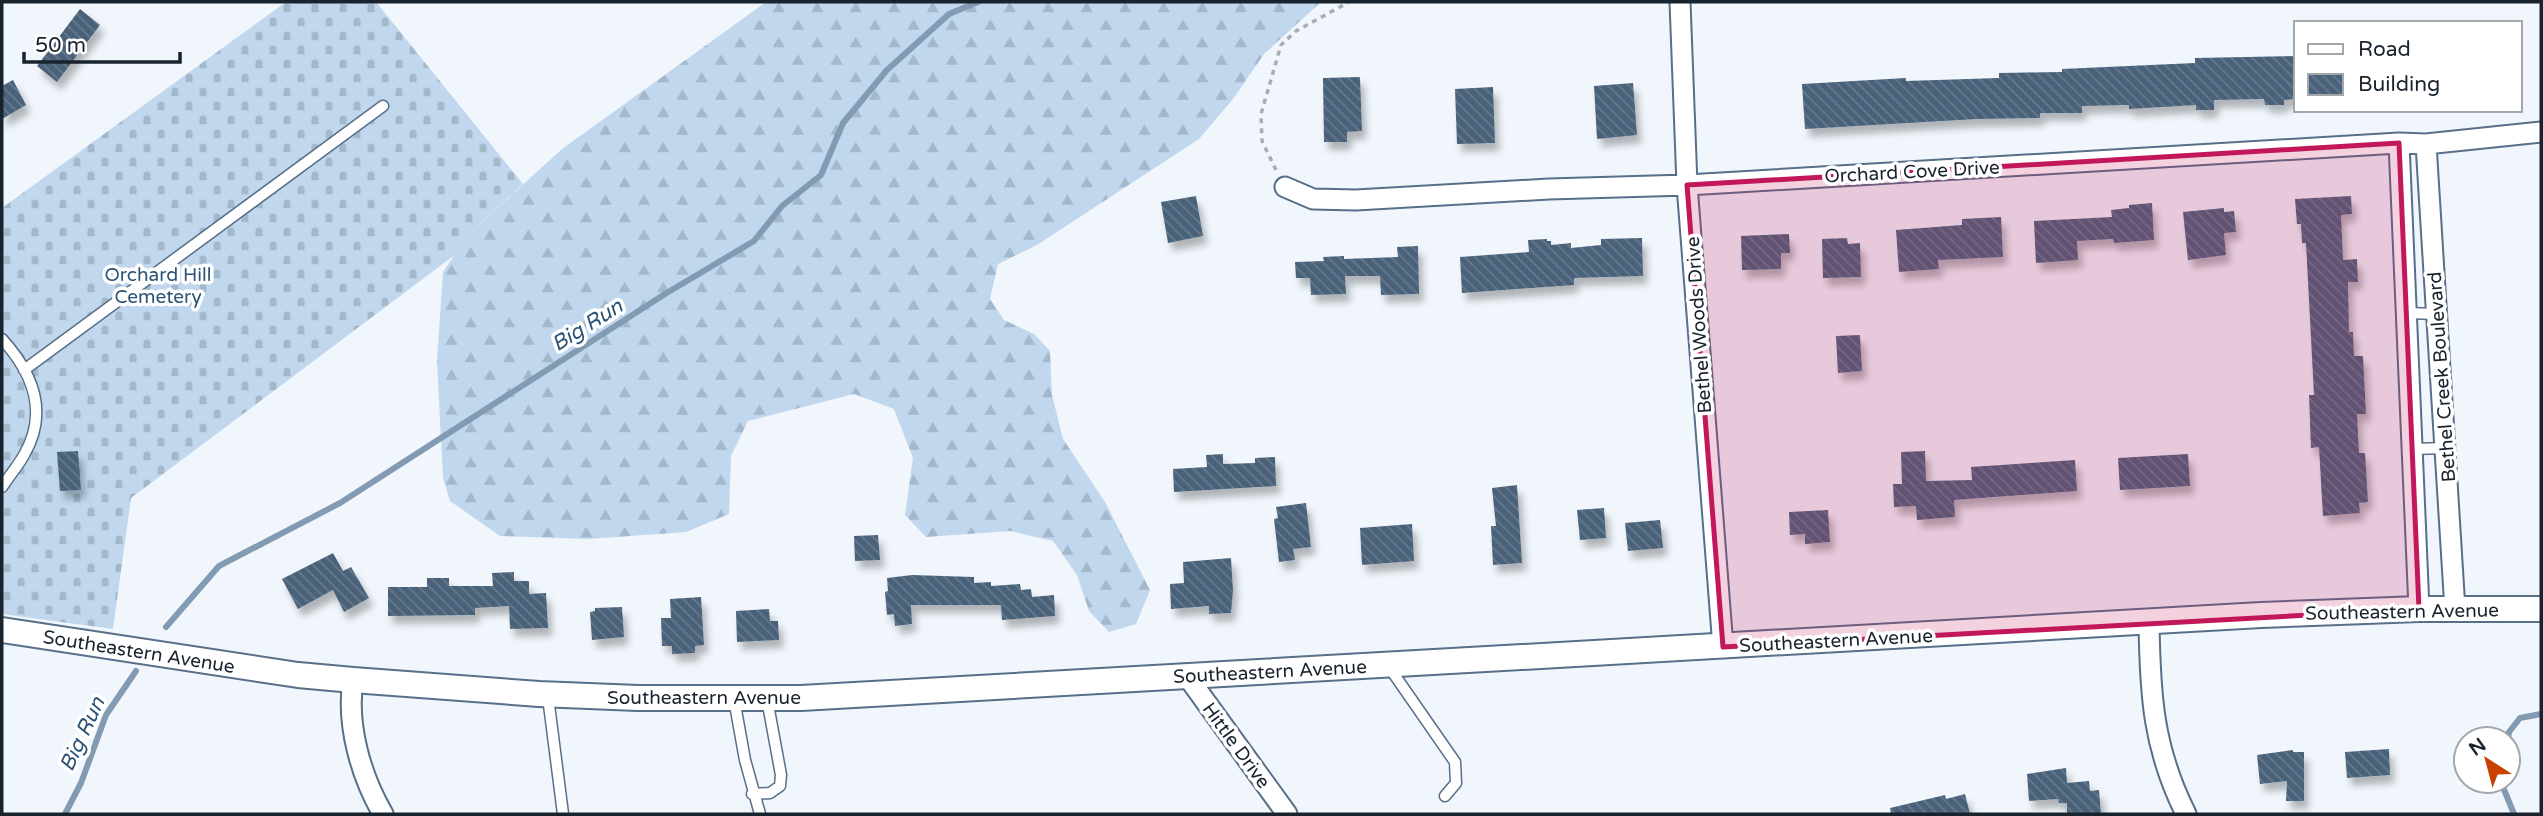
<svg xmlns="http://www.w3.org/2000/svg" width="2543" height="816" viewBox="0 0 2543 816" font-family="'Varela Round',sans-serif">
	<defs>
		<pattern id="forest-firs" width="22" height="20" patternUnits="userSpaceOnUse" patternTransform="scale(1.75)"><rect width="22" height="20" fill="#c0d7ee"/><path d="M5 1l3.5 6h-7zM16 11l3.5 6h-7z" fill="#a4b8cc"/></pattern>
		<pattern id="cemetery-stones" width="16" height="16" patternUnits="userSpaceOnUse" patternTransform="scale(1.75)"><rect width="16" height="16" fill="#c0d7ee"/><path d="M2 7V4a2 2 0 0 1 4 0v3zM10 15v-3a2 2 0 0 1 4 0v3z" fill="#a4b8cc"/></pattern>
		<pattern id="building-back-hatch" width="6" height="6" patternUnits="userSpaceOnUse" patternTransform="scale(1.75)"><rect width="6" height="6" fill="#4a627a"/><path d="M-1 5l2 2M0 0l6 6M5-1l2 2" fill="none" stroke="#66798c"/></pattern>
		<filter id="shadow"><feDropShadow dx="4.5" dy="8" stdDeviation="3.5" flood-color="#0004"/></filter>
	</defs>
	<rect width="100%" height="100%" fill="#f0f6fc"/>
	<path fill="url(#forest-firs)" d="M766,2h555l-57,52 -31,45 -34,40 -162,106 -39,19 -8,35 14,21 30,14 16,17 2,44 11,44 42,63 45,88 -14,34 -27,8 -20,-21 -12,-36 -24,-34 -43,-10 -84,6 -21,-22 8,-57 -19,-49 -40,-15 -106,27 -17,35 -2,58 -43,18 -98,7 -88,-3 -50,-35 -7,-23 -6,-117 6,-89 26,-38 93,-85z"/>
	<path fill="url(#cemetery-stones)" d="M286,2h90l147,182 -54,50 -13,20 -325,244 -18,131 -111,-15v-406z"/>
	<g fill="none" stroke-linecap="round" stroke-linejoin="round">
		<path stroke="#839ab3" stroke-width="6" d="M166,627l53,-61 121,-63 325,-209 89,-53 28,-35 39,-31 22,-52 44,-53 62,-56 29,-12
			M2508,739l1,-7 11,-14 21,-4
			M2503,781v6l11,27
			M65,814l16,-31 25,-68 30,-44"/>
	</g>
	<path fill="url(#building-back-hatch)" filter="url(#shadow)" d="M80,9l20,16 -43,57 -20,-16z
		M2296,56v43l-12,1v5h-19l-1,-6 -50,1v10h-18v-5l-67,4v-4l-47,1v7h-42v5l-63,1 -172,10 -3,-45 104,-6v3l93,-3v-5l63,-1v-3l133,-6v-5z
		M1360,77l2,54 -15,1v10h-23l-1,-64z
		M13,80l13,25 -24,14v-33z
		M1633,83l4,52 -40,4 -3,-53z
		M1493,87l2,56 -38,1 -2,-55z
		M1196,196l7,40 -35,7 -7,-41z
		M2351,196l1,18 -11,1 2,45 14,-1 1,23h-10l1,50h4l1,24h9l3,58h-9l2,39h6l3,49 -9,1 1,10 -37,3 -4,-69 -8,1 -2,-53h5l-8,-152h-4l-1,-19h-4l-2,-25z
		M2152,203l2,37 -40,3 -1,-4 -36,2 1,19 -42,3 -2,-42 78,-4 -1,-7 18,-2v-3z
		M2224,208v4l10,-1 2,21 -12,1 2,22 -38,5 -5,-48z
		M2001,217l2,40 -65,3 1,9 -40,3 -3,-42 66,-5v-6z
		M1789,234l1,19h-9v16l-39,1 -1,-34z
		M1642,238l1,38 -69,2v7l-112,8 -2,-36 69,-5 -1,-12 19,-1v2h4v4l20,-2v5l30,-3v-6z
		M1847,238l1,6 12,-1 1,34 -38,1 -1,-39z
		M1418,246l1,48 -38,1 -1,-19h-35l1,18 -35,1 -1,-17h-14l-1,-16 29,-1 -1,-4 21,-1v3l54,-2 -1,-10z
		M1860,335l2,36 -24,2 -2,-37z
		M78,451l3,39 -21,1 -3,-39z
		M1925,451l1,30 46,-1 -1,-13 104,-7 2,31 -123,9 1,17 -38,3 -1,-14 -22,1 -1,-23h9l-1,-32z
		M1223,454v10l32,-1v-5l20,-1 1,29 -102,6 -1,-23 34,-2 -1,-12z
		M2188,454l2,32 -70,4 -2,-32z
		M1517,485l5,78 -29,2 -2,-39h5l-4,-38z
		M1306,503l5,44 -18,2 2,11 -16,2 -5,-43 4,-1 -2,-11z
		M1604,508l2,30 -26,2 -3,-30z
		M1828,510l2,32 -25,2v-10l-15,1 -1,-23z
		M1660,520l3,28 -35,3 -3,-28z
		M1412,524l2,37 -52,4 -2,-37z
		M878,535l2,25 -25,1 -1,-25z
		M333,553l10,18 8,-4 18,31 -25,14 -11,-22 -35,19 -16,-30z
		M1231,558l2,33 -2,22 -22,1v-8l-38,3 -1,-25 14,-1 -1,-21z
		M514,572v9h15v13l17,-1 2,35 -38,1 -1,-23 -34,2v7l-87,1v-29h39v-9h22v8h44l-1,-13z
		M912,575l62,2v6l17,-1v4l29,-2 1,6 10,-1 1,8 22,-2 1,21 -53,4 -1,-15h-90l1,19 -17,2 -1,-12 -7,1 -2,-23 3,-1 -1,-13z
		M701,597l3,48 -9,1v7l-23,1v-8h-10l-1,-28h10l-1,-19z
		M622,607l2,30 -32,3 -2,-28 5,-1v-3z
		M769,609l1,12h8l1,19 -42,2 -1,-31z
		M2389,749l1,26 -43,3 -2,-26z
		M2293,750v2h11v49h-18l1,-20 -27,3 -3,-29z
		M2066,768l1,15 22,-2 1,10 9,-1 2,24h-34v-11h-8l-1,-4 -29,2 -2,-27z
		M1965,794l5,20h-79l-1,-6 55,-13 1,4z"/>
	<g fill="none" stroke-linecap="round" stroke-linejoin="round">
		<g stroke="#576f88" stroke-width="13">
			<path id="service" d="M2407,313l30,1
				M2,339c31,34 47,73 22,116 -6,11 -15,21 -22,32
				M24,370l359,-264
				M2414,449l31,-1
				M1389,667l66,95 1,21 -11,13
				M548,697l15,117
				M734,699l11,61 15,54
				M752,794l18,-1 10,-7 1,-11 -14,-76"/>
		</g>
		<g stroke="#576f88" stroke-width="23">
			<path id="minor" d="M1680,2l7,183 36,462
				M2399,143l20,466
				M2426,144l29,466
				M1285,187l28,12 43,1 193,-11 138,-4 712,-42 27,1 115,-12
				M2149,622c1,73 4,126 37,192
				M1187,676l100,138
				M353,680c-7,45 8,96 30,134"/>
		</g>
		<g stroke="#576f88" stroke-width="28">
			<path id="tertiary" d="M2,630l296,45 55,5 186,14 99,4h163l1460,-83 158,-6h122"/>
		</g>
		<path stroke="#a6aeb5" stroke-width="3.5" stroke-dasharray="5 5" stroke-linecap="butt" d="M1276,170l-14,-29 -1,-27 20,-69 15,-14 53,-29"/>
		<use href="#service" stroke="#fff" stroke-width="10"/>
		<use href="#minor" stroke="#fff" stroke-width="19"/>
		<use href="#tertiary" stroke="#fff" stroke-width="24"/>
	</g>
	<path fill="#c2185b" fill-opacity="0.2" stroke="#c2185b" stroke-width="5" stroke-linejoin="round" d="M2399,143l20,466 -696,38 -36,-462z"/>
	<g text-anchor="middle" stroke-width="7" stroke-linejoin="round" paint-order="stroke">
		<g font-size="19" fill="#19232e" stroke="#fff">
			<text transform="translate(1912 171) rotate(-3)" y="7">Orchard Cove Drive</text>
			<text transform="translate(1698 325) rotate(-94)" y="7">Bethel Woods Drive</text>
			<text transform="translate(2441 377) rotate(-94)" y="7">Bethel Creek Boulevard</text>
			<text transform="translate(2402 611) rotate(-1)" y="7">Southeastern Avenue</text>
			<text transform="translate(1836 640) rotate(-3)" y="7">Southeastern Avenue</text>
			<text transform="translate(139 651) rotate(9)" y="7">Southeastern Avenue</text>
			<text transform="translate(1270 671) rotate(-3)" y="7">Southeastern Avenue</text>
			<text x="704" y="704">Southeastern Avenue</text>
			<text transform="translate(1237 745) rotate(54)" y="7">Hittle Drive</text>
		</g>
		<g font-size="19" fill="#2d5378" stroke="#fff">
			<text x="158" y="281">Orchard Hill<tspan x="158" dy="22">Cemetery</tspan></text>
		</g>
		<g font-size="21" font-style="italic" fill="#2a5075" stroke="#fff">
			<text transform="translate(587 325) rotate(-32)" y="7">Big Run</text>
			<text transform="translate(82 734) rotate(-65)" y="7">Big Run</text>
		</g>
	</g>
	<rect width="2543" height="816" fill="none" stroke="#19232e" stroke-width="7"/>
	<rect x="2294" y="21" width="228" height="91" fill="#ffffff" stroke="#a3a7ab" stroke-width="2"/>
	<rect x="2308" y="44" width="35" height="10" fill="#ffffff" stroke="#a3a7ab" stroke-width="2"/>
	<text x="2358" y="56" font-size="21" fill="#19232e">Road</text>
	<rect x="2308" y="74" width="35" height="21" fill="url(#building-back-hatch)" stroke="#a3a7ab" stroke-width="2"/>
	<text x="2358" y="91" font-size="21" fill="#19232e">Building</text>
	<g transform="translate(2487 760) rotate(324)"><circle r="33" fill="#ffffff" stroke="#a3a7ab" stroke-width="2"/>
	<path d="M0-5L12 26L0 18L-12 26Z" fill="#c74200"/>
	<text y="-10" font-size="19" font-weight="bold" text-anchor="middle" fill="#19232e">N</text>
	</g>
	<path d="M24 52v10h156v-10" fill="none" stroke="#19232e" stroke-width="3.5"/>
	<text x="35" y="52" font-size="21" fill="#19232e" stroke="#ffffff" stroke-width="5" paint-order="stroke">50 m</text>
</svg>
